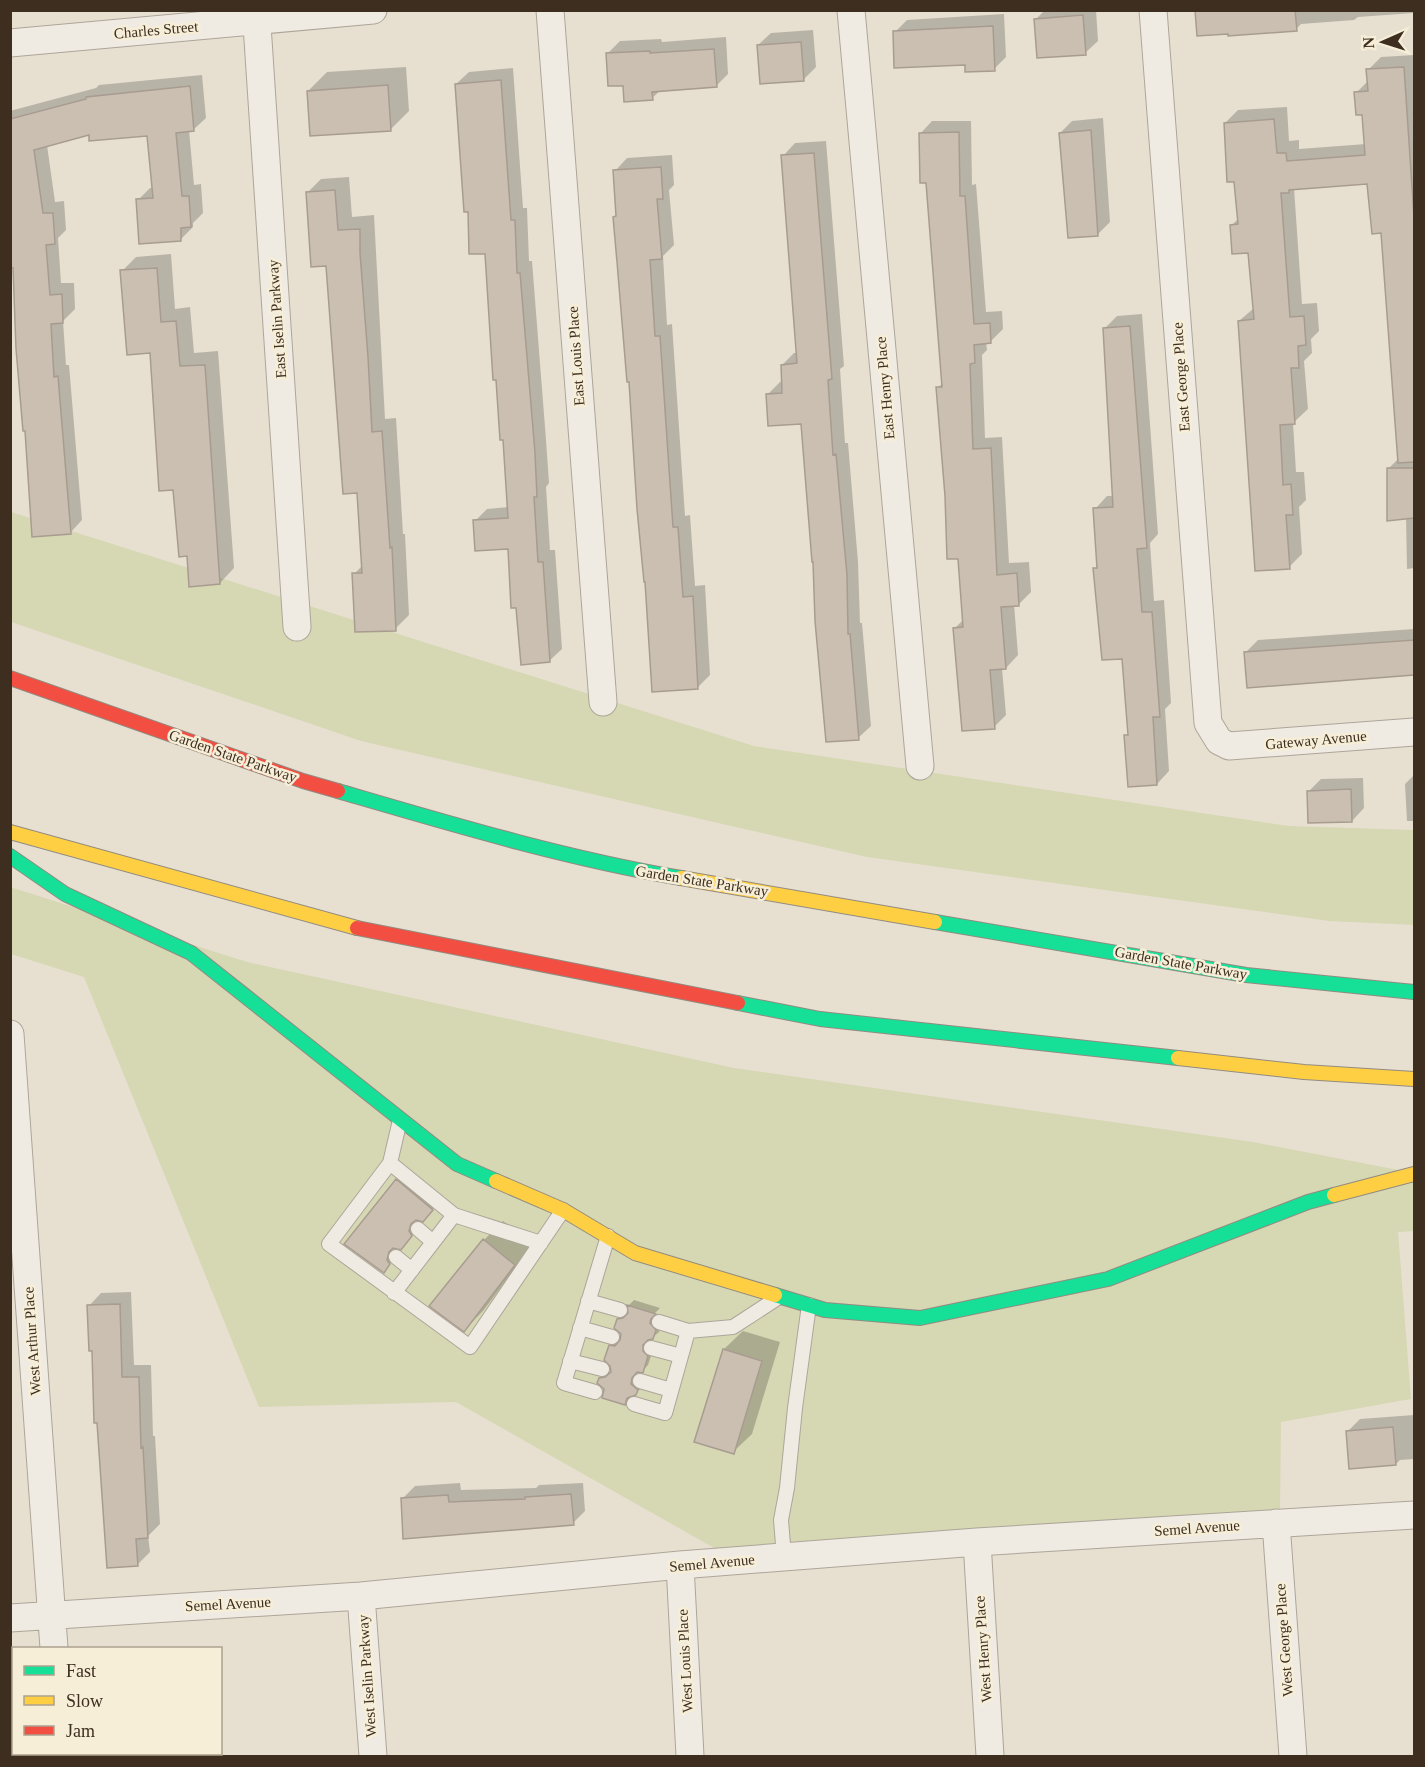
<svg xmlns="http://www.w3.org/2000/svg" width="1425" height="1767" viewBox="0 0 1425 1767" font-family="Georgia,serif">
	<rect width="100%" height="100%" fill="#e7e0d1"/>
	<path fill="#d6d7b3" d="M11,512l743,234 535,80 125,4v95l-85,-4 -462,-64 -506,-116 -350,-119z
		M10,887l237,75 487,106 519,74 161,31v58l-16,1 13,167 -130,23 -1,90 -550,45 -274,-155 -197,5 -175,-430 -73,-23z"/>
	<path fill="#0003" d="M1045,10h51l2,31 -13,12 -49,-34z
		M1196,10h218v3l-56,4 -4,3 -53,4 -5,5z
		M1004,14l2,43 -12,12 -28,-5 -71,-32 12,-12z
		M813,30l3,37 -13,13 -45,-35 13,-12z
		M726,37l2,37 -12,12 -55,4 -9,8 -27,-14 -18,-30 13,-13 41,-2 1,3z
		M1414,55v513l-7,1 -1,-52 -18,-48 11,-11 -16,-227 -14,-49 -75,6 8,116 15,-1 2,28 -8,8 1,14 -8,8 4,48 -15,14 3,49h8l2,28 -7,7 3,47 -13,13 -50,-246 15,-13 -4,-57 -18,-26 7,-7 -3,-38 -11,-57 13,-13 49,-3 2,34 10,-1v9l67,-5 -3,-31 -7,-20 13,-13 -1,-10 13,-13z
		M406,67l3,44 -19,19 -82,-39 19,-19z
		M513,68l10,140h4l2,53h3l14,179 3,43 -3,4 4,63h5l7,99 -13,12 -32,-55 -7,-59 -35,-26 12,-12 22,-2 -23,-255 -17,-42 -13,-126 13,-12z
		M202,75l4,43 -13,12h-4l5,55 7,-1 2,29 -10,10v4l-12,12 -43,-39 12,-12h3l-5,-54 -58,-1 -43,12 8,57 9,-1 2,29 -8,8 3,45h13l1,26 -12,12 3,44h3l13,155 -12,13 -60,-280v-142l86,-23 3,-3z
		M1103,118l7,104 -13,13 -37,-102 12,-12z
		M932,121h39l1,64 4,-1 10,128 16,-1 1,18 -13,13h-4l1,8 -5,5 3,83 17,-1 7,126 20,-1 2,30 -12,12h-5l4,51 -12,13h-4l4,47 -12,12 -40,-98 10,-10 -4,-62 -14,-61 -9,-108 6,-5 -16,-202 -7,-47z
		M826,141l18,225 -4,3 5,74h3l10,119 2,61h2l9,103 -13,12 -43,-178 -13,-137 -35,-28 13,-13h3l-1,-17 12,-12h3l-14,-197 12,-13z
		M672,155l2,30 -5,5 5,55 -11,11 4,69 5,-1 13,192 5,-1 5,71 10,-1 5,90 -12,12 -80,-472 -3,-44 12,-13z
		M349,177l3,40 22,-2 11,204 11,-1 7,116h2l4,81 -14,14 -41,-55 9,-9 -4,-74 -32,-227 -20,-71 14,-14z
		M171,254l4,55 15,-2 4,46 24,-2 16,217 -14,15 -32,-28 -37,-204 -29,-80 14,-14z
		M1142,314l16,220 -8,9 4,58 10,-1 7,103 -6,6 4,62 -12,13 -31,-48 3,-4 -5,-75 -29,-88 3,-4 -3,-56 12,-13h7l-10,-167 13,-13z
		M1414,629v45l-166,12 -3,-33 13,-13z
		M1414,775v46h-7l-2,-37z
		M1363,778l1,30 -12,13 -43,-30 12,-12z
		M402,1174l36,29 -9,11 -13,5 -2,6 3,4 -10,13 -13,5 -1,6 2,4 -11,14 13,-91z
		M503,1221l30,24 -50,66 -19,19 20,-90z
		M131,1292l3,73h17l2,71h2l5,88 -12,12 2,16 -13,13 -44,-216 -4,-43 12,-13z
		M634,1300l26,8 -5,5 2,9 4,2 -2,8 -7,6 -5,1 1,6 5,5 -5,15 -6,6h-6l6,17 -10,7 -7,9 -20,-14 -5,-12 6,-6h5l-1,-26 6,-6h6l-4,-21 6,-6h6l-1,-8z
		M743,1331l37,11 -28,92 -19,18 -9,-103z
		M1414,1415v44l-14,1 -4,4 -49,-32 13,-13z
		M460,1483l1,7 75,-2 3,-3 44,-2 2,28 -12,12 -171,-24 13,-13z"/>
	<path fill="#cbbfb2" stroke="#a89c90" stroke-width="1.5" d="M1195,10h100l2,21 -69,5v-2l-31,2z
		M1083,15l3,40 -49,3 -3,-39z
		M993,26l2,45 -30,1v-7l-71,3 -1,-37z
		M801,42l3,39 -44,3 -3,-39z
		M714,49l3,38 -65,5 1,8 -29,2 -1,-16h-15l-2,-33 44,-2v2z
		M1404,67l10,150v245l-16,1 -17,-230 -9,1 -5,-50 -78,6v3h-8l9,124 14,-1 2,29 -8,1 1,22h-8l4,56 -15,1 3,60 8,-1 2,31h-7l4,54 -35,2 -17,-250 16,-2 -6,-66 -16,1 -2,-29 8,-1 -4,-42h-7l-3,-59 50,-4 3,34h9l1,8 78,-6 -3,-40h-6l-2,-23 14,-1 -2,-22z
		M501,80l10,140h4l2,53h3l15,180 2,44h-3l4,65h5l7,100 -29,3 -5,-57h-5l-3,-59 -33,2 -2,-31 35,-2 -5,-78h-3l-4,-60h-3l-8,-126h-16l-1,-42h-4l-9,-128z
		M388,85l3,46 -81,5 -3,-45z
		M190,86l4,45 -18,2 6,63h7l2,31 -10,1v13l-42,3 -3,-45 17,-1 -6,-62 -58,5v-6l-55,15 9,63h10l2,31 -9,1 4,50 12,-1 1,29 -12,1 3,53 4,-1 13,158 -39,3 -7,-106h-2l-7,-82 -3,-81h-3v-149l76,-20v-2z
		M1091,130l7,106 -30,2 -9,-105z
		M959,132l1,64h5l9,128 16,-1 1,20 -17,2 1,18 -5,1 3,85 18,-1 6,127 20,-2 2,33 -18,1 5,62 -16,1 5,59 -33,2 -9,-103 10,-1 -5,-68h-11l-2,-63 -9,-109h6l-16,-204h-6l-1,-50z
		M814,153l18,226 -4,1 5,75 3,-1 11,121 1,59h2l9,106 -33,2 -11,-121 -2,-59h-1l-11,-138 -33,2 -2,-32 16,-1 -1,-28 16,-2 -16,-208z
		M661,167l2,32h-6l5,60 -12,1 5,76h5l13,191h5l5,70 10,-1 5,93 -46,3 -7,-110h-1l-7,-73 -8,-127h-2l-10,-120 -4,-45 3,-1 -3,-46z
		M335,190l3,40 22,-1v24l8,104 4,75 10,-1 8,117 2,-1 4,84 -41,1 -3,-59h10l-5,-80 -14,1 -17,-228 -15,1 -5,-75z
		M157,268l4,54 15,-1 4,45 25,-1 15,219 -31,3 -2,-31 -8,1 -6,-67 -14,1 -9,-138 -23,2 -7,-85z
		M1130,326l17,222 -10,1 5,63h10l8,105h-7l4,68 -29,2 -4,-52h4l-6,-76 -20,1 -9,-92h4l-4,-60 20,-1 -10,-179z
		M1387,468h27v50l-27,3z
		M1414,640v35l-167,13 -3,-36z
		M1351,789l1,33 -44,1 -1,-32z
		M396,1179l37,31 -10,12 -7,-2 -5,4 -2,7 3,5 -11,14 -8,-2 -4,4 -2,8 3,4 -6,9 -40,-29z
		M483,1239l32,26 -51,67 -35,-26z
		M120,1304l2,73h17l2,71 2,-1 5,91 -12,1 2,27 -31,2 -10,-145h-3l-2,-72h-3l-2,-46z
		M627,1305l29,9 -5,5 -1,4 6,7 -3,9 -5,1 -5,5v6l5,5 -5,17 -6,-1 -5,6 -1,6 7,6 -2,5 -9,3 -2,7 -23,-7 2,-9 -7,-6 2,-5 6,-1 6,-5 -1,-6 -6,-6 5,-15 6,1 5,-6 1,-6 -7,-6 3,-9 6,-1 5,-5z
		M723,1349l39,12 -28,93 -40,-12z
		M1393,1427l3,38 -47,4 -3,-38z
		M571,1494l3,31 -171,14 -2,-41 47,-3 1,7 76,-3v-2z"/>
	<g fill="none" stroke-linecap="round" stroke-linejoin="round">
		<g stroke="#ada599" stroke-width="16">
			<path id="lane" d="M400,1120l-10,43 -61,81 141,103 93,-137
				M390,1163l64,52 87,28
				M418,1229l15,13
				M396,1257l16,13
				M394,1293l60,-78
				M588,1301l32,9
				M659,1322l29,9 45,-4 43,-28
				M580,1328l32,9
				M651,1348l30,8
				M570,1361l32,8
				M640,1381l31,9
				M595,1392l-31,-9 44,-147
				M634,1404l31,9 23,-82
				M784,1557l-3,-37 6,-32 8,-80 14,-103"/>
		</g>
		<g stroke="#ada599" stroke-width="29">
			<path id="street" d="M256,10l41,617
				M550,10l53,692
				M851,10l69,756
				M1153,10l55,713 11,18 10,5 185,-14
				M10,43l363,-33
				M10,1034l44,614
				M1276,1523l17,233
				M977,1542l13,214
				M680,1565l10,191
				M361,1596l12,160
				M10,1618l351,-22 319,-31 297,-23 437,-27
				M62,1754v2"/>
		</g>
		<g stroke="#928b80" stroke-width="16">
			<path id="fast" d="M338,791c113,33 226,67 343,87
				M10,856l55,38 126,59 266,211 39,17
				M935,922l311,53 168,17
				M738,1003l82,16 358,39
				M775,1295l50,15 95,8 188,-39 200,-77 26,-7"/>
		</g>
		<g stroke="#928b80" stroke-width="16">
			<path id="slow" d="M10,832l347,96
				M681,878l254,44
				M1178,1058l126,14 110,7
				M496,1181l67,29 72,43 140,42
				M1334,1195l80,-21"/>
		</g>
		<g stroke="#928b80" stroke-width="16">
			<path id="jam" d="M10,678l293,103 35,10
				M357,928l381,75"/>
		</g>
		<use href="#lane" stroke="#efebe3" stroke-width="14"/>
		<use href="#street" stroke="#efebe3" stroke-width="27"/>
		<use href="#fast" stroke="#16e098" stroke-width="14"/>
		<use href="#slow" stroke="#ffcf43" stroke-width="14"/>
		<use href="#jam" stroke="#f24e42" stroke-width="14"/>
	</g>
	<g text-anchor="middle" stroke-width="5" stroke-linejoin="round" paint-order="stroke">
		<g font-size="15" fill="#3d2e20" stroke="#f7eed8">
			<text transform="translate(156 30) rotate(-5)" y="5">Charles Street</text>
			<text transform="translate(277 319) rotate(-94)" y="5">East Iselin Parkway</text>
			<text transform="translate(576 356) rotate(-94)" y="5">East Louis Place</text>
			<text transform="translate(1181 377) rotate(-94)" y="5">East George Place</text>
			<text transform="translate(885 388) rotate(-95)" y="5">East Henry Place</text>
			<text transform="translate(1316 740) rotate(-5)" y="5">Gateway Avenue</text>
			<text transform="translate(233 756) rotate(19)" y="5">Garden State Parkway</text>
			<text transform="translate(702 881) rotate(9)" y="5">Garden State Parkway</text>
			<text transform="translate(1181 963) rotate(10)" y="5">Garden State Parkway</text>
			<text transform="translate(32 1341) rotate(-94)" y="5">West Arthur Place</text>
			<text transform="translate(1197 1528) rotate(-4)" y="5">Semel Avenue</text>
			<text transform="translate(712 1563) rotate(-5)" y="5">Semel Avenue</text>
			<text transform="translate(228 1604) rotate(-3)" y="5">Semel Avenue</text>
			<text transform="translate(1284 1640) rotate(-94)" y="5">West George Place</text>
			<text transform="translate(983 1649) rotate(-94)" y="5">West Henry Place</text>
			<text transform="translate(685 1661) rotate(-93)" y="5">West Louis Place</text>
			<text transform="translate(367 1676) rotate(-94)" y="5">West Iselin Parkway</text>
		</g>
	</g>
	<rect width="1425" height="1767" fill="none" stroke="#3d2e20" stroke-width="24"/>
	<rect x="12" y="1647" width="210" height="108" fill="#f7eed8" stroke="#ada18e" stroke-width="1.5"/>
	<rect x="24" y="1666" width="30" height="9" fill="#16e098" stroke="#ada18e" stroke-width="1.5"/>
	<text x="66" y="1677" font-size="18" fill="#3d2e20">Fast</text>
	<rect x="24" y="1696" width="30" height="9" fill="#ffcf43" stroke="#ada18e" stroke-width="1.5"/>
	<text x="66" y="1707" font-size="18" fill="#3d2e20">Slow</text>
	<rect x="24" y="1726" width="30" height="9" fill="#f24e42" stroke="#ada18e" stroke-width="1.5"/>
	<text x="66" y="1737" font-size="18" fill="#3d2e20">Jam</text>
	<g transform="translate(1383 42) rotate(267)" stroke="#f7eed8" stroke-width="4.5" paint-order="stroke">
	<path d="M0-4.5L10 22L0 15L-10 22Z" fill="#3d2e20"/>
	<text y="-9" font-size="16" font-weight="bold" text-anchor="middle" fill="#3d2e20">N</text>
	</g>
</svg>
